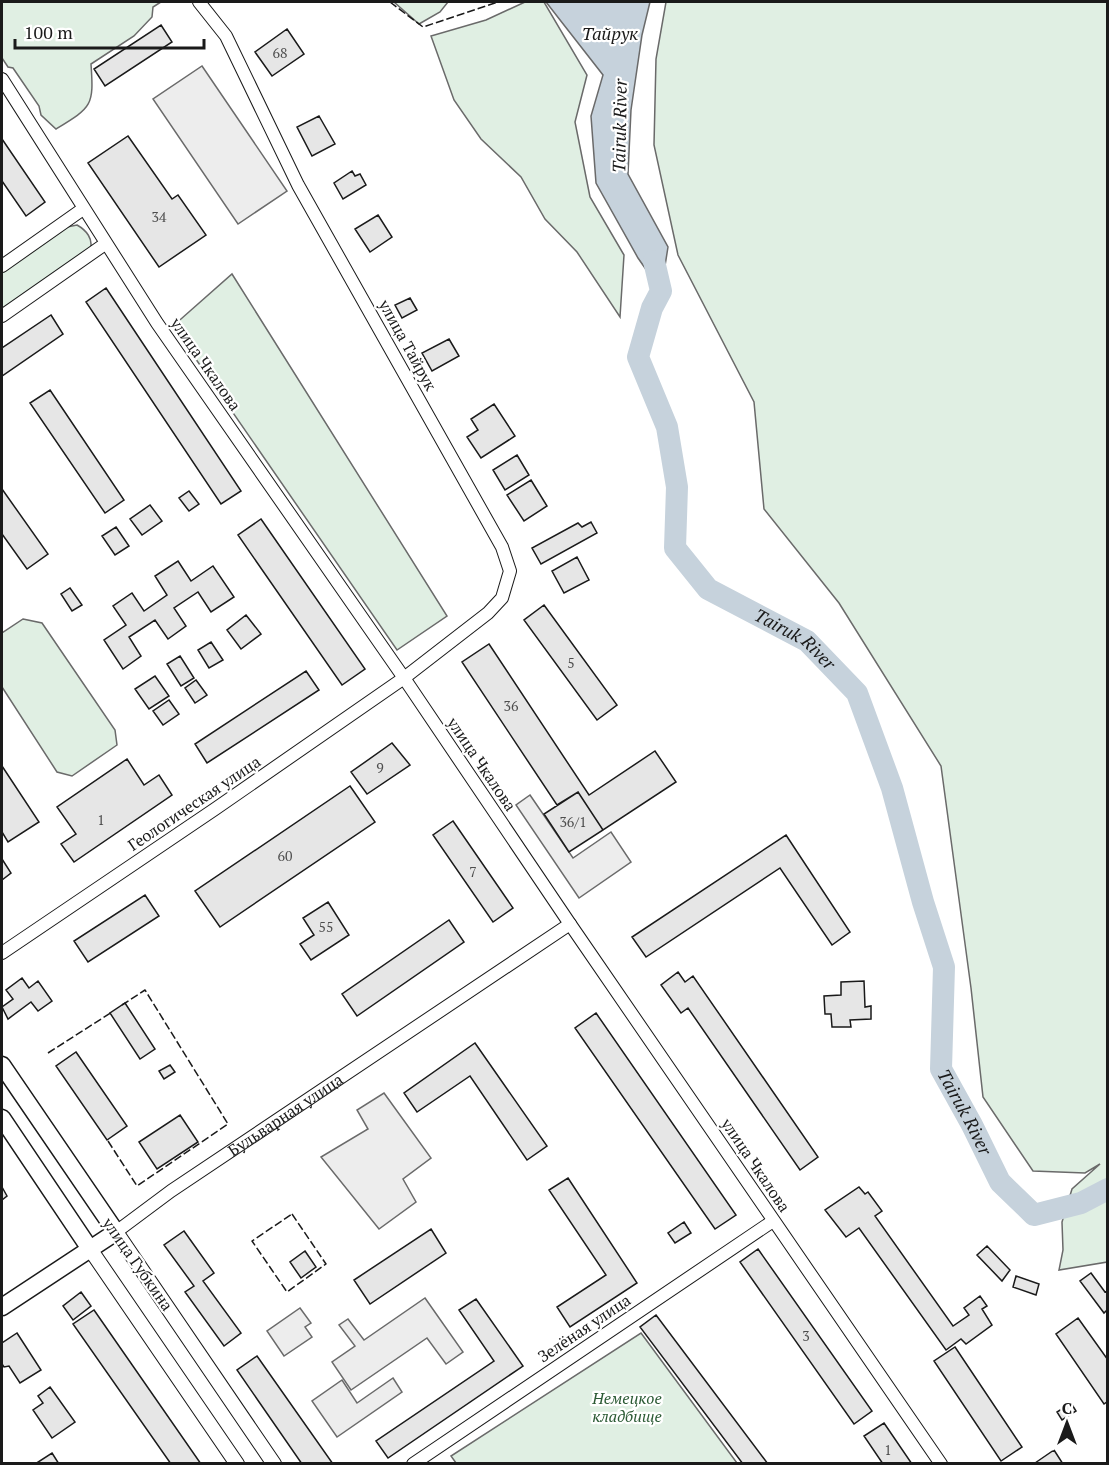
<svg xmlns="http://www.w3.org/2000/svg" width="1109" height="1465" viewBox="0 0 1109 1465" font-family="'PT Serif',serif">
	<rect width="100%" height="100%" fill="#fff"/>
	<path fill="#e0efe3" stroke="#6a6a6a" stroke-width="1.5" d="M2,2h159l-8,5 -1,10 -18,19 -43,28c3,42 1,43 -35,65l-15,-14 -2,-9 -26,-38 -5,-1 -6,-9z
		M394,2h54l-8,10 -21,12z
		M525,2h19l43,73 -12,47 15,75 34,58 -4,62 -43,-65 -32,-33 -24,-42 -40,-38 -27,-39 -23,-64 55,-16z
		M666,2h441v1260l-48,8 4,-20 -1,-28 10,-33 28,-25 -15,9 -52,-2 -50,-74 -12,-109 -30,-222 -102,-163 -75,-94 -10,-107 -76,-147 -24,-110 2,-86z
		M77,225c9,5 17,14 13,25l-88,60v-38l65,-45z
		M232,274l215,342 -50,34 -224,-324z
		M23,619l19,4 73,107 2,15 -45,31 -15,-4 -55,-85v-54z
		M641,1333l96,130h-281l-5,-7z"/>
	<path fill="#ededed" stroke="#6a6a6a" stroke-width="1.5" d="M202,66l85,125 -49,33 -85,-125z
		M530,795l43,63 38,-26 20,30 -52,36 -63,-93z
		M384,1093l47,65 -28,21 13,23 -37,27 -58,-72 47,-28 -11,-19z
		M425,1298l38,54 -17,12 -19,-26 -76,52 -19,-28 23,-16 -16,-21 9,-6 16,21z
		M300,1308l11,15 -6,4 7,10 -28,19 -17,-25z
		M393,1378l9,14 -65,45 -25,-36 30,-21 15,23z"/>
	<path fill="#c6d2dc" stroke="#6a6a6a" stroke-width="1.5" d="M546,2h104l-8,33 -11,75 -3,64 40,73 -7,44 -23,-33 -42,-75 -5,-67 12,-41z"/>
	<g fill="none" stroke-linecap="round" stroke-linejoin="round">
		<path stroke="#c6d2dc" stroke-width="22" id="s1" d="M654,261l7,30 -9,17 -14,49 29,70 10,60 -2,61 33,41 99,52 50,52 35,95 31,114 21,65 -3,102 31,56 28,57 34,33 47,-12 27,-14"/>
	</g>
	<path fill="#e6e6e6" stroke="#1a1a1a" stroke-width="1.5" d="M161,25l11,17 -67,44 -11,-17z
		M287,29l17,25 -32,22 -17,-24z
		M319,116l16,28 -23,12 -15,-29z
		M128,136l44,63 6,-4 28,40 -47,32 -71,-104z
		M2,139l43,63 -19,14 -24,-35z
		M352,171l3,5 5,-2 6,11 -23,14 -9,-16z
		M378,215l14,22 -22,15 -15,-23z
		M106,288l135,203 -20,13 -135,-202z
		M410,298l7,12 -15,8 -7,-13z
		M51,315l12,19 -61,42v-28z
		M449,339l10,17 -27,15 -10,-18z
		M50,390l74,110 -19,13 -75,-110z
		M494,404l21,32 -34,22 -14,-21 11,-7 -7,-11z
		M517,455l12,20 -24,15 -12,-20z
		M531,480l16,26 -23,15 -17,-26z
		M2,489l46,65 -21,15 -25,-35z
		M189,491l10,13 -10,7 -10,-13z
		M150,505l12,16 -20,14 -12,-16z
		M261,519l104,150 -23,16 -104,-150z
		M591,522l6,11 -56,31 -9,-16 46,-25 4,4z
		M116,527l13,19 -14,9 -13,-19z
		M577,557l12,23 -25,13 -12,-22z
		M178,561l13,20 22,-15 21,31 -23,15 -13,-20 -24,16 12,18 -18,13 -13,-19 -26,17 12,19 -18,13 -19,-29 22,-15 -13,-19 19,-13 12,18 23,-16 -12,-19z
		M70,588l12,17 -10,6 -11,-17z
		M544,605l73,100 -20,15 -73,-100z
		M246,615l15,19 -20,15 -14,-19z
		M211,642l12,18 -14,8 -11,-18z
		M489,644l100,151 66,-44 21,31 -73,48 -25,-38 -21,13 -95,-143z
		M180,656l14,22 -13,8 -14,-22z
		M306,671l13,19 -112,73 -12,-19z
		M155,676l14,20 -20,13 -14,-20z
		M196,680l11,15 -12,8 -10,-15z
		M169,700l10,14 -16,11 -10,-14z
		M392,743l18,22 -43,29 -16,-22z
		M127,759l17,26 15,-10 13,20 -98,67 -13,-18 15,-10 -19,-27z
		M2,766l37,56 -31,20 -6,-10z
		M350,786l25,36 -155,105 -25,-36z
		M578,792l25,38 -34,22 -25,-38z
		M453,821l60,87 -20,14 -60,-87z
		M786,835l64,97 -18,13 -52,-77 -134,89 -14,-20z
		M2,859l9,14 -9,7z
		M145,895l14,21 -71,46 -14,-21z
		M328,902l21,33 -38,25 -11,-16 14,-9 -11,-17z
		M449,920l15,22 -107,74 -15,-22z
		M678,972l7,10 8,-6 125,181 -18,13 -112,-162 -7,5 -20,-28z
		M22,978l7,10 9,-7 14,20 -14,10 -7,-9 -23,17 -6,-12 11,-8 -7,-9z
		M864,981l1,26 6,-1v13l-21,1 1,7h-19l-1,-13h-6l-1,-18 17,-1v-13z
		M125,1003l30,46 -15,10 -30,-46z
		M596,1013l140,202 -21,14 -140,-201z
		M475,1043l72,103 -20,14 -57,-84 -53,36 -13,-19z
		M76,1052l51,74 -20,14 -51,-74z
		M170,1065l5,7 -11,7 -5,-8z
		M180,1115l18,27 -41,27 -18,-27z
		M568,1178l69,105 -67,44 -13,-20 49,-32 -57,-85z
		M2,1187l5,9 -5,4z
		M859,1187l6,7 3,-2 14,19 -7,5 78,110 16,-11 -5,-7 16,-12 7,10 -5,3 10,16 -26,19 -5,-5 -15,11 -87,-122 -13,9 -21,-27z
		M684,1222l7,11 -16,10 -7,-10z
		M431,1229l15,24 -76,51 -16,-24z
		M184,1231l30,42 -11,8 38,52 -17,13 -39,-54 9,-6 -30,-41z
		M987,1246l23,24 -8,11 -25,-26z
		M758,1249l114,162 -18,13 -114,-162z
		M305,1251l11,16 -15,11 -11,-16z
		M1091,1273l14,19 3,-1v18l-4,4 -24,-32z
		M1016,1276l23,8 -3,11 -23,-8z
		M81,1292l10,14 -18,14 -10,-14z
		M476,1299l47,67 -135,92 -12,-17 118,-80 -35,-51z
		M94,1310l107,154h-30l-98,-140z
		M656,1315l112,149h-25l-103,-137z
		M1078,1318l30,42v41l-4,3 -48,-70z
		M17,1333l24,37 -21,13 -11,-17 -5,1 -2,-3v-21z
		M955,1347l67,100 -21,14 -67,-100z
		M257,1356l76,108h-31l-65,-94z
		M50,1387l25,35 -23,16 -19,-28 10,-7 -5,-7z
		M1071,1403l5,8 -14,9 -5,-8z
		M884,1423l28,41h-29l-19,-28z
		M1054,1450l9,14h-27l-1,-1z
		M52,1453l7,11h-24z"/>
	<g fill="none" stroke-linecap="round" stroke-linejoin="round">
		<g stroke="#1a1a1a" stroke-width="14">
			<g id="minor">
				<path d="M2,79l155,244 247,355 166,246 371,540"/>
				<path d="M2,266l81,-57"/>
				<path d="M2,316l103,-72"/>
				<path d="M2,953l213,-144 189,-131 84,-65 14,-15 8,-27 -8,-24 -204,-362 -72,-149 -27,-34"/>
				<path id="s2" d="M116,1232l55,-41 399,-267"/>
				<path d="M413,1464l360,-243"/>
			</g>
		</g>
		<g stroke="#1a1a1a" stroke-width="16">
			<path id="tertiary" d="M116,1232l158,232
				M90,1249l147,215"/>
		</g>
		<g stroke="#1a1a1a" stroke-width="19">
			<path id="secondary" d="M2,1065l114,167 -114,75
				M2,1118l88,131"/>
		</g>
		<use href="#minor" stroke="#fff" stroke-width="12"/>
		<use href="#tertiary" stroke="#fff" stroke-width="14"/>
		<use href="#secondary" stroke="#fff" stroke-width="16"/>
		<path stroke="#1a1a1a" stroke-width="1.5" stroke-dasharray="8 3" stroke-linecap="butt" d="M390,2l33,25 75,-25
			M48,1053l64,-41
			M108,1141l29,45 91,-62 -83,-134 -23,15
			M292,1214l34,50 -39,28 -35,-51z"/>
	</g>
	<g text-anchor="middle" stroke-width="4.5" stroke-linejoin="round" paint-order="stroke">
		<g font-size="14" fill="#4d4d4d">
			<text x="280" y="58">68</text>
			<text x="159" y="222">34</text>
			<text x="571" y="668">5</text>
			<text x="511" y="711">36</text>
			<text x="380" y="773">9</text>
			<text x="101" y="825">1</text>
			<text x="573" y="827">36/1</text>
			<text x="285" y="861">60</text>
			<text x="473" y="877">7</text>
			<text x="326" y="932">55</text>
			<text x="806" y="1341">3</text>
			<text x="888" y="1455">1</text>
		</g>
		<g font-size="16" fill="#1a1a1a" stroke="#fff">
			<text transform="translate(408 345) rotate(61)" y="6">улица Тайрук</text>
			<text transform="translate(206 364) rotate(55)" y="6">улица Чкалова</text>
			<text transform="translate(482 764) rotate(56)" y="6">улица Чкалова</text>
			<text transform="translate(194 803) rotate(-34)" y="6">Геологическая улица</text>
			<text dy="6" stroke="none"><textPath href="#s2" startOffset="206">Бульварная улица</textPath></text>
			<text transform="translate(756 1165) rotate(56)" y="6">улица Чкалова</text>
			<text transform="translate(138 1264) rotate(55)" y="6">улица Губкина</text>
			<text transform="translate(584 1328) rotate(-34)" y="6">Зелёная улица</text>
		</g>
		<g font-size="16" font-style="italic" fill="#2b5a34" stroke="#fff">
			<text x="627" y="1404">Немецкое<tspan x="627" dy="18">кладбище</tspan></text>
		</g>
		<g font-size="18" font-style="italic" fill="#1a1a1a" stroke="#fff">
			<text x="610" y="40">Тайрук</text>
			<text transform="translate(620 126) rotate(-89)" y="6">Tairuk River</text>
			<text dy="6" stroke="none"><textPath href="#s1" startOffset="452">Tairuk River</textPath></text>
			<text dy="6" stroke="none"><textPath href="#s1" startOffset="974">Tairuk River</textPath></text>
		</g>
	</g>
	<rect width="1109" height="1465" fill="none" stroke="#1a1a1a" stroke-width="6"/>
	<g transform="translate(1067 1423)" stroke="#ffffff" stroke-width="4.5" paint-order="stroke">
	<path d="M0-4.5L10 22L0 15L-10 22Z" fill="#1a1a1a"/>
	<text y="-9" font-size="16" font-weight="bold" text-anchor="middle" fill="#1a1a1a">С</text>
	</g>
	<path d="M15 39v9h189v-9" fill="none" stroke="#1a1a1a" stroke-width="3"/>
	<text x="24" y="39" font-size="18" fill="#1a1a1a" stroke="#ffffff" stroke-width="4.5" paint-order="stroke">100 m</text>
</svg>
